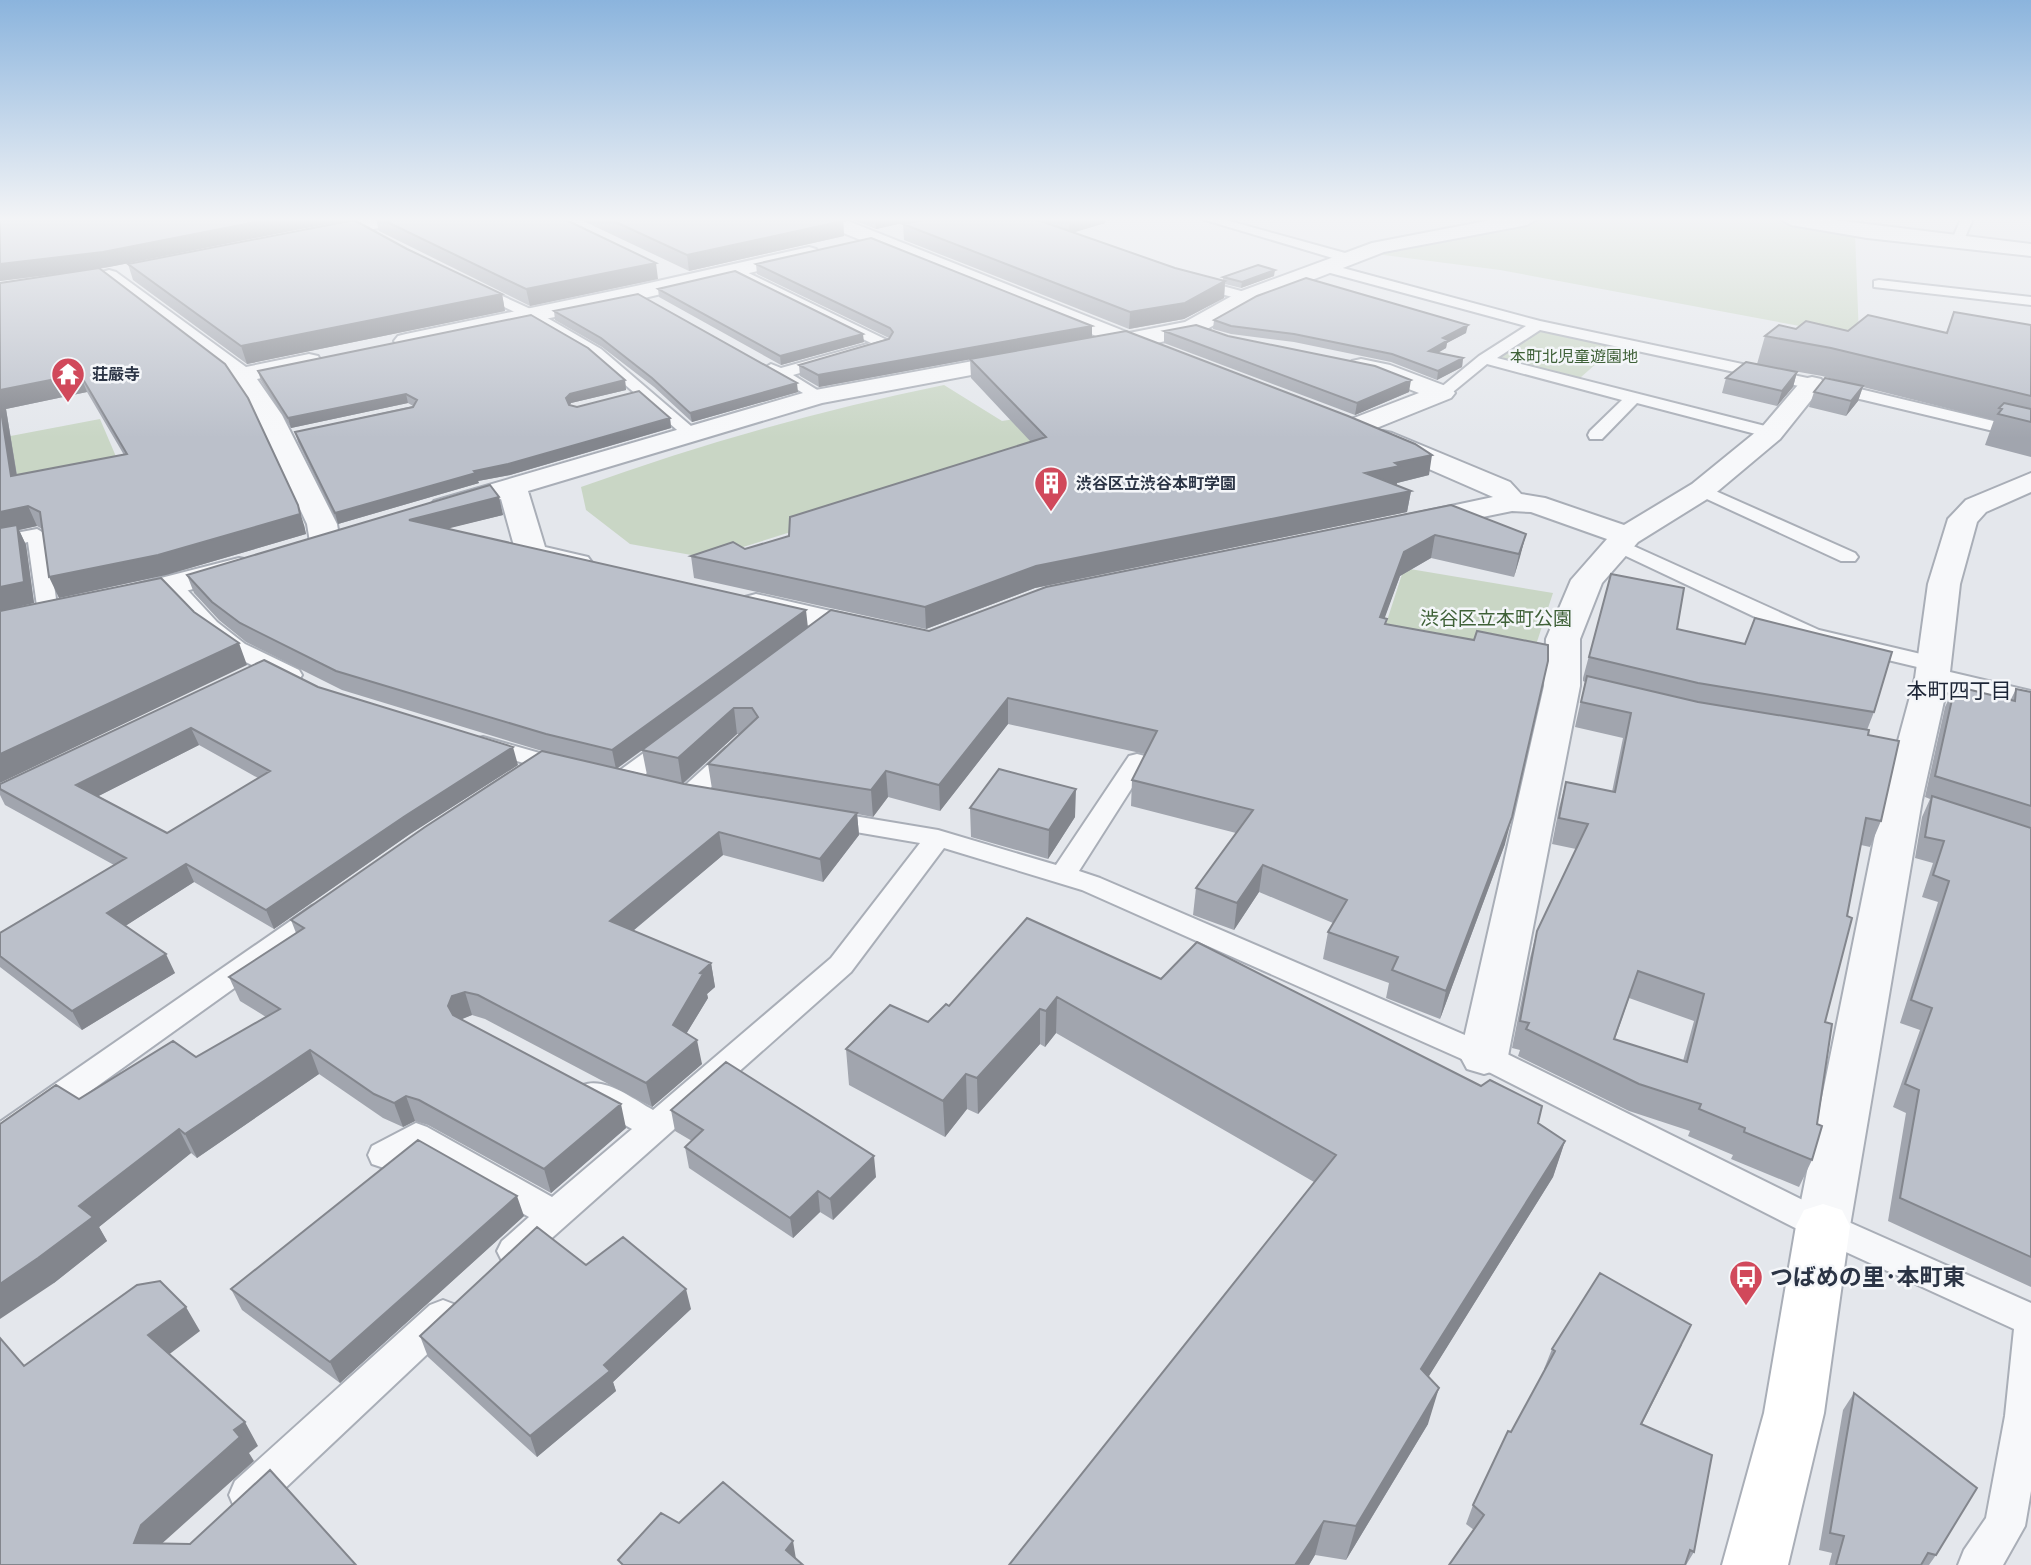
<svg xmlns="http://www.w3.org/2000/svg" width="2031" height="1565" viewBox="0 0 2031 1565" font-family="'Public Sans','Noto Sans JP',sans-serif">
	<rect width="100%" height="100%" fill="#e4e7ec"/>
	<path fill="#c9d6c5" d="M1548,219h227l80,14 4,104 -359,-67 -124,-16 43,-12z
		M1541,329l75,17 -36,32 -85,-21z
		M944,385l58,36 101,-16 31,19 -426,134 -78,-14 -44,-34 -5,-23c119,-43 240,-77 363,-102z
		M100,419l23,54 -123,24v-59z
		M1404,568l149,25 -22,67 -147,-30z"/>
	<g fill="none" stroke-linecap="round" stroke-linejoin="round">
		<g stroke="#a9aeb7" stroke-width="4">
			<path id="lane" d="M1202,219h20l134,37 2,3 -2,3h-10z
				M1961,219h12l-10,23 -6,4 -6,-4z
				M1328,264l212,57 324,69 167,40v10l-167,-40 -324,-70 -43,28 280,71 2,4 -8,5 -134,-35 -35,36h-12l-2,-4 2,-4 32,-31 -135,-36 -39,32h-12l-2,-3 45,-37 47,-30 -203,-55 -2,-3z
				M734,266l155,75 2,3 -2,3 -96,28 34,21 -8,5 -6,-2 -50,-30 8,-5 10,4 90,-25 -142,-70 -2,-3z
				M1193,278l59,16 2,3 -7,4 -59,-16 -2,-3z
				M1879,280l152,17v8l-157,-18v-6z
				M474,283l63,29 64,37 97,83 -8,5 -6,-1 -93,-81 -64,-37 -58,-28v-6z
				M1702,485l153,68 3,4 -3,4h-14l-145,-67 -3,-4z
				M37,529l10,6 11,78 -3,4h-14l-3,-4 -10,-71 -28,6v-12z
				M1618,539l201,91 123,29 3,5 -3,5 -8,2 -130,-31 -193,-91 -3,-4 3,-4z
				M173,580l7,2 37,40 28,22 54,26 3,5 -3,5h-16l-54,-26 -26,-24 -37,-40 -3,-4 3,-4z
				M483,737l88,25 3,5 -3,5 -9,2 -87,-25 -4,-5 4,-5z
				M671,737l8,2 4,5 -4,5 -49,37 -9,2 -9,-2 -3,-5 3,-5 51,-37z
				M734,746l8,2 4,5 -4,5 -45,43 -9,3 -9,-3 -3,-5 3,-5 47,-43z
				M1137,754l8,2 4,5 -70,110 21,7 395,170 340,168 196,87v188l-6,35 -22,39h-45l6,-15 22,-32 19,-102 9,-87 -203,-93 -338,-172 -391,-174 -138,-42 -93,124 -325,289 -12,5 -12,-5 -5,-10 5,-10 27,-24 -113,-65 -32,16 -12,-4 -4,-9 4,-9 44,-23 11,4 125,70 80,-68 -49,-28 -5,-8 5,-8c23,-8 50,14 70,25l178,-152 89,-115 -105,-18 -4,-6 4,-6 9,-2 114,19 118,35 73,-109z
				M322,903l10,3 4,6 -4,6 -321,230 -11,4v-30l312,-216z
				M443,1300l13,5 5,11 -5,11 -193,182 -14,6 -14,-6 -6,-14 6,-14 195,-176z"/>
		</g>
		<g stroke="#a9aeb7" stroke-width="4">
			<path id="street" d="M363,219h42l-10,6 -81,15 -7,-2 -3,-4 3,-4z
				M816,219h27l286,114 56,-11 54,-30 133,-49 124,-24h41l-10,6 -143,27 -129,50 -55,31 -69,16 -39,5 -8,-2 -4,-5 4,-5 17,-4 -282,-115z
				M1781,219h45l205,25v12l-164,-18 -76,-13z
				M809,247l7,2 3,4 -3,4 -180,43 -230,48 -8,-2 -4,-5 4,-5 8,-2 230,-48z
				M109,270l7,2 130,95 63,-13 9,2 3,5 -3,5 -61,13 25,36 55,109 3,18 -4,6 -11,3 -11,-3 -4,-6 -3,-18 -51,-109 -23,-35 -131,-100 -4,-4 4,-4z
				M1022,352l8,2 4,5 -4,5 -208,39 -294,88 17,56 43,10 5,7 -5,7 -11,2 -57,-13 -4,-7 -15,-54 -57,17 -10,-3 -5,-6 5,-6 376,-110z
				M1361,359l29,6 61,23 4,5 -4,5 -87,35 -9,2 -9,-2 -4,-6 4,-6 73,-28 -44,-17 -23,-5 -3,-5 3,-5z
				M1812,377l9,2 3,5 -44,55 -68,57 -74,46 -36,41 -22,56v47l-72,370 -7,13 -17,5 -17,-5 -7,-13 84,-370 2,-47 25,-59 36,-41 -76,-27 -19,-1 -98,20 -10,-3 -5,-6 5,-6 89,-19 -119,-52 -4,-6 4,-6 9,-2 9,2 118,49 11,12 24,4 79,27 68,-41 70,-57 41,-48z
				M2031,473v19l-45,20 -9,10 -17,62 -10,88 81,19v22l-85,-21 -24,108 -72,426 -8,16 -19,6 -19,-6 -8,-16 86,-426 33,-122 13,-94 20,-65 18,-19z
				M239,558l11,2 5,7 -5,7 -129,34 -11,-3 -5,-7 5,-7z
				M756,594l127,29 5,7 -5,7 -12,3 -126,-29 -5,-7 5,-7z"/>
		</g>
		<g stroke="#a9aeb7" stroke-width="4">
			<path id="secondary" d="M1823,1204l19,6 8,16 -26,187 -36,152h-66l42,-152 32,-187 8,-16z"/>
		</g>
		<use href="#lane" fill="#f7f8fa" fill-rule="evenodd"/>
		<use href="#street" fill="#f7f8fa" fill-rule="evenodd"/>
		<use href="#secondary" fill="#fff" fill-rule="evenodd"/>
	</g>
	<path fill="#a1a5ae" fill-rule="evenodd" d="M0,219h351l-252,50 205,256 2,9 -140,41 -107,23 -17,-69 -5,-3 -18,4 7,15 8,58 -34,8v-328l83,-12 -83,10zM87,392l37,63 -107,20 -11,-66z
		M376,219h188l94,60 -128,27 -151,-75z
		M579,219h259l5,2 1,15 -155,35z
		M850,219h70l-44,10z
		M927,219h179l-1,4 -32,9 102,36 48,13v-4l51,-1 -33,12 -16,-4 -1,14 -40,21 -55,10 -225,-89 -1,-16z
		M407,249l95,45 3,17 -258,53 -114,-84 -5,-16z
		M756,264l336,73 -273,50 -19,-11 -1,-11 90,-27 -132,-64z
		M658,289l206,53 -83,23 -122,-68z
		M554,311l244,81 -106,30 -38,-35 -52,-40 -47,-27z
		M1954,312l77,13v132l-46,-12 9,-25 -131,-33 -5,14 -12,15 -37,-9 5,-15 33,-9 -25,-7 -40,-7 15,3 -4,15 -16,19 -55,-13 4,-15 31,-14 8,-28 31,-7 150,4z
		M1214,320l252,13 -19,10 -1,5 -8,5 25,5 -1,9 -25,13 -46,-18 -97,-20 -63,-8 -18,-5z
		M1164,331l64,5 181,56 -54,23 -191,-72z
		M970,359l459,116 -32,8v2l14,6 -4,21 -372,76 -109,41 -232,-51 -3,-22 54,-7 44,-13 242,-94 -60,-64z
		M258,371l367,9 1,10 -55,13 -1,2 7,2 93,11 1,10 -161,47 -32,6 1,2 -141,41 -40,-82 -3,-10 118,-26 -5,-3 -117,25 -30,-47z
		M499,497l4,18 -55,13 360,99 121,4 522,-126 75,29 -12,43 -83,-19 -31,18 -16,42 2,6 119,220 -65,175 -54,-21 3,-15 -66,-24 5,-27 5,-9 -74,-31 -25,38 -41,-15 3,-27 40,-55 -105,-27 1,-26 13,-26 -137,-30 -68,87 -52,-14 -15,20 -16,-3 2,21 -36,47 -100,-27 -90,76 78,32 4,24 -8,7 1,4 -22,36 16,30 -50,43 -167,-88 -13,-4 -11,4 165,109 -75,65 -123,-68 -13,-4 -12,6 -20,-9 -64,-44 -122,84 -6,-5 -92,74 8,14 -53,42 25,-184 117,-42 70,-40 -26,-16 -11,-24 67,-44 -5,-13 251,-169 -200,-61 -96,-48 -27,-22 -25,-27 -7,-18zM696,711l-54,39 5,25 -29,-7zM737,734h3l-32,30 4,25 -29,-5z
		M1611,574l66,55 197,83 -7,18 14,91 -11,26 -9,-2 -36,177 -13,138 -13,27 -68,-28 2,-4 -45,-19 2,-5 -61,-20 -111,-55 2,-6 -8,-2 18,-90 7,-27 39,-82 -24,-5 7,-36 7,-26 46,10 11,-54 -48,-11 10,-45 -2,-1v-3zM1629,998l65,23 -11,40 -68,-22z
		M1955,686l56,13 5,-10 15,3v595l-143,-66 18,-108 -13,-6 27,-77 -20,-7 38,-121 -16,-5 11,-34 -18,-5 7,-41 8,-18 -5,-2 20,-90z
		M318,687l200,78 -108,69 -136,95 -80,-47 -69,44 50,47 -93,57 -82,-63v-34l114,-68 -109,-60 -5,-10v-11zM199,745l59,33 -91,55 -69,-37z
		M970,808l105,9 -27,42 -77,-22z
		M1161,979l377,144 27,18 -12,36 -125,200v47l-82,136 -31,-5 -6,10h-300l305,-383 -258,-149 -11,14 -5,-3 -62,70 -11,-5 -22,28 -96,-52 -3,-36 82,-27 21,-16z
		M671,1110l205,67 -43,43 -13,-8 -27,26 -104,-70 -4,-21 7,-6 -17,-10z
		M524,1216l-184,167 -98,-73 -11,-21z
		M586,1265l105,44 -78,73 3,9 -79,66 -109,-100 -8,-21z
		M1682,1345l-40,79 52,128 -8,13h-237l25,-35 -8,-6 7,-19 72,-136h-1l8,-20z
		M1854,1393l82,162 -7,10h-100l3,-12 -13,-3 24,-140z"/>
	<path fill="#83868d" d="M271,219h80l-242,48 -109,14v-17z
		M876,219h44l-44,10z
		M1070,219h36l-1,4 -36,11z
		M843,221l1,15 -155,35 -2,-16z
		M656,263l2,16 -128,27 -4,-17z
		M1275,270l-1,6 -33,12 1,-6z
		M1225,281l-1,17 -40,21 -55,10 1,-17z
		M502,294l3,17 -258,53 -6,-18z
		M1468,325l-2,8 -19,10 -1,5 -19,11 2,-8 14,-13z
		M1092,326v11l-273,50 -1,-12z
		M863,334l1,8 -83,23 -1,-9z
		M1463,358l-1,9 -25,13 1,-9z
		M1797,372l-4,15 -16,19 5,-15z
		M80,374l7,18 -81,17 14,87 -9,-20 -11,-72v-14z
		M625,380l1,10 -55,13 -3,5 -2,-10 4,-4z
		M1411,380l-2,12 -54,23 2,-12z
		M797,383l1,9 -106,30 -2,-9z
		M1863,386l-5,15 -12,15 5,-15z
		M406,394l2,9 -117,25 -3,-10z
		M670,418l1,10 -161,47 -32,6 1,2 -141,41 -3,-11 139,-42z
		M1432,455l-3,20 -32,8 -1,4 -31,-14 30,-10z
		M1411,491l-4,21 -372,76 -109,41 -1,-22 111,-41z
		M499,497l4,18 -89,22 -5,-17z
		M298,505l6,20 2,9 -140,41 -107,23 -10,-21z
		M28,506l9,20 -18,4 7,15 8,58 -34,8v-99z
		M1526,534l-6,23 -6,20 5,-23z
		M1435,535l-4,23 -31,18 -24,66 4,-25 24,-65z
		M806,610l2,18 -192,141 -4,-19z
		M239,643l8,22 -247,118v-29z
		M1008,698v26l-68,87 -1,-26z
		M734,708l3,26 -55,50 -4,-26z
		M191,728l8,17 -114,58 -9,-18z
		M513,747l5,18 -108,69 -136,95 -8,-19 139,-94z
		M886,771l2,26 -15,20 -2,-27z
		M1076,789l-1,28 -27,42 1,-29z
		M857,813l2,22 -36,47 -3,-23z
		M1512,817l-7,27 -65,175 6,-28z
		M719,832l4,23 -107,90 -6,-24z
		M186,864l8,18 -78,50 -9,-19z
		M1263,865l-4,27 -25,38 3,-27z
		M166,954l9,19 -93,57 -10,-19z
		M711,963l4,24 -8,7 1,4 -31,51 -4,-24 27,-52z
		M465,992l7,23 -12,5 -4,10 -8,-24 4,-10z
		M1057,997l-1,36 -11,14 1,-36z
		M1040,1009v35l-62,70 -1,-36z
		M697,1040l5,24 -50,43 -6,-24z
		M310,1050l9,24 -122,84 -12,-24z
		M966,1074l1,35 -22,28 -2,-36z
		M406,1096l9,25 -12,6 -9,-24z
		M621,1104l5,24 -75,65 -7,-24z
		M179,1129l12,24 -92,74 8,14 -53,42 -54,36v-35l79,-78z
		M1565,1141l-12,36 -142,228 10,-36z
		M874,1156l2,21 -43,43 -3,-21z
		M818,1191l2,21 -27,26 -3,-20z
		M517,1196l7,20 -184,167 -10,-21z
		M686,1289l5,20 -78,73 3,9 -79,66 -7,-21 74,-71z
		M186,1307l14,24 -37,28 -15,-24z
		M1439,1388l-11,36 -82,136 10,-34z
		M245,1422l13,24 -9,7 5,8 -97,87 -23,-5 7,-18 93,-95z
		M1324,1521l-9,34 -6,10h-14z
		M793,1541l4,24 -11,-15z"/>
	<path fill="#bbc0ca" stroke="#83868d" stroke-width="2" fill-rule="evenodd" d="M0,219h271l-168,33 -103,12z
		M381,219h183l92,44 -130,26z
		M609,219h229l5,2 -156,34z
		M927,219h108l140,49 50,13 -40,22 -55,9 -227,-88z
		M354,220l53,29 95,45 -261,52 -113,-82z
		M871,238l221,88 -274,49 -19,-10 90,-26 4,-7 -3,-4 -134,-64z
		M1258,265l17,5 -33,12 -19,-5z
		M99,268l126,96 23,34 50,107 2,9 -142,41 -109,22 -9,-65 -12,-6 -28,6v-108l11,72 116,-22 -47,-80 -80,16v-107z
		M735,271l128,63 -83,22 -122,-67z
		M1306,278l162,47 -25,13 5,2 -19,11 34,7 -25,13 -46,-17 -98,-20 -63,-8 -17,-6 43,-24z
		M638,294l159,89 -107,30 -38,-35 -51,-40 -47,-27z
		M1954,312l77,13v71l-200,-48 -66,-12 14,-11 17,4 10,-8 42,10 20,-16 79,18z
		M531,315l57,33 37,32 -55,14 -4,4 3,7 8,2 62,-16 31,27 -162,46 -34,7 2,2 -141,40 -40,-81 118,-25 4,-7 -11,-6 -118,24 -30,-47z
		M1196,325l32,11 147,30 36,14 -54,23 -193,-72z
		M1126,331l222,85 67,28 17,11 -37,8 5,3 -35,7 46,18 -375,75 -111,41 -234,-51 42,-14 12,7 44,-13 1,-19 256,-80 -76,-78z
		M1746,362l51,10 -15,19 -56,-13z
		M1825,378l38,8 -12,15 -37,-9z
		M2004,403l27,6v13l-33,-8 4,-5 -3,-1z
		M490,485l9,12 -90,23 397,90 -194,140 -66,-16 -210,-63 -96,-48 -28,-21 -25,-27z
		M1451,505l75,29 -7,20 -84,-19 -31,17 -24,65 7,2 -2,5 89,16 3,-9 71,14v16l-36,156 -66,174 -54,-21 6,-13 -70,-25 19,-32 -84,-35 -26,38 -41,-15 57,-78 -121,-30 25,-49 -149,-33 -69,87 -53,-14 -15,19 -163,-26 50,-47 -6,-9h-18l-56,50 -36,-8 189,-140 98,21 117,-44z
		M17,525l7,57 -24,5v-59z
		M1611,574l73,14 -7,41 68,15 10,-26 137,34 -18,60 -176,-29 -109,-26z
		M161,578l33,34 45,31 -239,111v-143z
		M264,660l54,27 195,60 -108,69 -139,94 -80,-46 -79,49 59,41 -94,57 -72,-55v-23l126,-75 -126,-69v-5zM191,728l79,43 -103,62 -91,-48z
		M1587,676l111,26 171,28 -1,5 31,6 -18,80 -15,-3 -19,98 5,2 -27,104 7,2 -15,100 5,2 -10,34 -68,-28 1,-4 -46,-19 2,-5 -62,-20 -113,-55 3,-6 -9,-2 17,-90 51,-107 -29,-6 7,-36 49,10 16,-79 -50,-11zM1638,971l66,23 -17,68 -73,-23z
		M1955,686l60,15 1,-12 15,3v114l-96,-30z
		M542,751l142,33 173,29 -37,46 -101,-27 -109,89 101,42 -11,10 3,1 -30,51 24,15 -51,43 -168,-88 -13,-3 -13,4 -4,10 5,9 168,89 -77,65 -125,-69 -13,-4 -12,7 -20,-9 -64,-44 -125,84 -6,-5 -100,77 14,11 -55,41 -38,26v-160l56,-39 23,14 94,-58 23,16 84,-48 -51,-32 75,-49 -13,-8 134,-93z
		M999,769l77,20 -27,41 -79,-22z
		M1932,796l99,32v429l-131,-59 19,-108 -14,-6 27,-76 -21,-8 38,-119 -16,-6 11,-34 -19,-4z
		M1027,918l134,61 36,-37 284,144 9,-6 52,26 -4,17 27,18 -144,228 18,19 -83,138 -32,-5 -29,44h-286l327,-410 -279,-158 -11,14 -6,-2 -63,69 -11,-4 -23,27 -97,-52 44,-44 38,17 18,-18 3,2z
		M726,1062l148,94 -44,43 -12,-8 -28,27 -105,-71 18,-17 -32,-20z
		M418,1140l99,56 -187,166 -99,-73z
		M537,1227l49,38 37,-28 63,52 -82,76 6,6 -80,65 -110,-100z
		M1600,1273l91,52 -50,99 71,31 -18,97 -4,-2 -5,15h-236l35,-50 -11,-10 35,-74 3,1 44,-81 -3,-2z
		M160,1281l26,26 -38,28 97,87 -11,8 6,7 -99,88 -7,18 56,1 80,-74 86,95h-356v-227l24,28 113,-81z
		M1854,1393l123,95 -41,67 -8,-2 -7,12h-85l8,-29 -14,-3z
		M723,1482l70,59 -7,9 17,15h-180l-5,-5 43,-47 18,10z"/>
	<linearGradient id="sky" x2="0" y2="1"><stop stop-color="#8bb4dd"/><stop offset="0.5" stop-color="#f3f4f6"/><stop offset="1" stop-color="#f3f4f6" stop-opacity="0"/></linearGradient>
	<rect width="2031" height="438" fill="url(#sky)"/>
	<defs>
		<g id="temple-pin" transform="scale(1.75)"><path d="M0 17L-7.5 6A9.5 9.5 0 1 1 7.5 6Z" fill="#d1495b" stroke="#f4f6f9"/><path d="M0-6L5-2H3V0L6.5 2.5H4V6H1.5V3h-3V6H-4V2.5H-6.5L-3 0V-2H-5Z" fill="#fff"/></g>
		<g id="building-pin" transform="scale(1.75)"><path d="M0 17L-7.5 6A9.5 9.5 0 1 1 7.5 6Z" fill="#d1495b" stroke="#f4f6f9"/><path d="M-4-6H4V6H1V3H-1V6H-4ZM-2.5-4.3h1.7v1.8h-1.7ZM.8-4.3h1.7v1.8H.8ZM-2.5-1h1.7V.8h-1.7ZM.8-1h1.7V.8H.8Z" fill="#fff"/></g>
		<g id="bus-pin" transform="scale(1.75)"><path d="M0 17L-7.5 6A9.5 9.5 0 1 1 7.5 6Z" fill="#d1495b" stroke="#f4f6f9"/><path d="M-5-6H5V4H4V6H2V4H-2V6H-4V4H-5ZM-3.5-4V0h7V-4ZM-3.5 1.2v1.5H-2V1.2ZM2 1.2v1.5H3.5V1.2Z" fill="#fff"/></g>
	</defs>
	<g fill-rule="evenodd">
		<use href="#temple-pin" x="68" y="374"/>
		<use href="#building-pin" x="1051" y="483"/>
		<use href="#bus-pin" x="1746" y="1277"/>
	</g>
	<g text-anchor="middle" stroke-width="5" stroke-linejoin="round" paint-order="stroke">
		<g font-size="16" fill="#3f6138" stroke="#f4f6f9">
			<text x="1574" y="362">本町北児童遊園地</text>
		</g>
		<g font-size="16" font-weight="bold" fill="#2b3445" stroke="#f4f6f9" text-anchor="start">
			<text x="92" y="380">荘嚴寺</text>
			<text x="1076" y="489">渋谷区立渋谷本町学園</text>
		</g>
		<g font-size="19" fill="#3f6138" stroke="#f4f6f9">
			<text x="1496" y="625">渋谷区立本町公園</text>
		</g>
		<g font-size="21" fill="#1d2536" stroke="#f4f6f9">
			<text x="1959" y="698">本町四丁目</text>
		</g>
		<g font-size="23" font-weight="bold" fill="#2b3445" stroke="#f4f6f9" text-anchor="start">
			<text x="1770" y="1285">つばめの里･本町東</text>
		</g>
	</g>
</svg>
